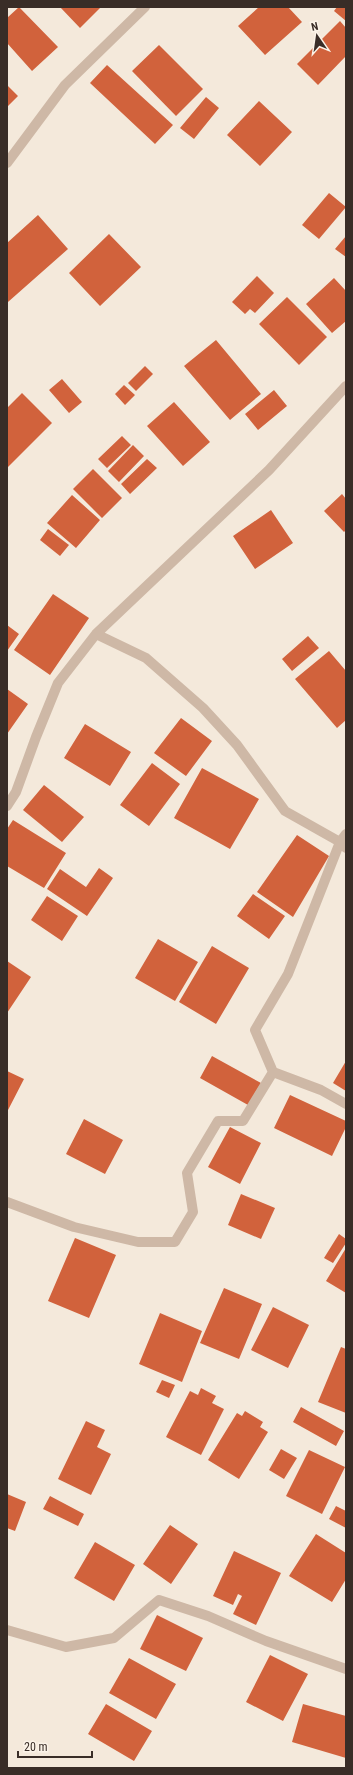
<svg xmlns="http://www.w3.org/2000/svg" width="353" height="1775" viewBox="0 0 353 1775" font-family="'Roboto Condensed',sans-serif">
	<rect width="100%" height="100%" fill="#f4e9db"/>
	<path fill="#d1623c" d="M19,7l39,40 -26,24 -25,-28v-25z
		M60,7h41l-21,21z
		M259,7h29l14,15 -37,33 -27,-29z
		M337,7h9v14l-12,-10z
		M340,21l6,7v28l-28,29 -21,-21z
		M159,45l44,44 -27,27 -44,-45z
		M107,65l66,60 -18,19 -65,-61z
		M7,85l11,11 -11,11z
		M206,97l13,11 -25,31 -14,-11z
		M259,101l33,31 -32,34 -33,-31z
		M329,193l17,14 -27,32 -17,-14z
		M38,215l30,34 -60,53 -1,-59z
		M109,234l32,33 -41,39 -31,-33z
		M346,236v21l-11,-8z
		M257,276l17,17 -19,20 -5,-4 -5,5 -13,-12z
		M334,278l12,13v30l-14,12 -26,-29z
		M287,297l40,40 -28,28 -40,-41z
		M216,340l45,54 -31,26 -46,-54z
		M145,366l8,8 -17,17 -8,-8z
		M62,379l20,23 -13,11 -20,-23z
		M124,385l11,10 -10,10 -10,-11z
		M274,390l13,16 -29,24 -13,-16z
		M22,393l30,30 -45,45v-60z
		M174,402l36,40 -27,24 -36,-40z
		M122,436l9,9 -24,23 -9,-9z
		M133,445l11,11 -25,26 -11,-11z
		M147,459l10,9 -27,26 -9,-10z
		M93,469l29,29 -20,20 -29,-29z
		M342,494l4,5v31l-2,2 -20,-21z
		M72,495l28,25 -24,28 -29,-25z
		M271,510l22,33 -38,26 -22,-33z
		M48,529l21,16 -9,11 -20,-16z
		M53,594l36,24 -39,57 -36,-25z
		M7,625l12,9 -12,17z
		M308,636l11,12 -27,23 -10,-12z
		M329,651l17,20v49l-9,8 -42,-49z
		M7,689l21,15 -21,30z
		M181,718l31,23 -26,35 -32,-23z
		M85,724l46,28 -21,34 -46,-28z
		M152,763l28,21 -31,42 -29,-21z
		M202,768l57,31 -29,50 -56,-31z
		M44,785l40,32 -22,25 -39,-32z
		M13,820l53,33 -22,35 -37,-22v-37z
		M297,835l32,21 -36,61 -36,-25z
		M99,868l14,10 -26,38 -40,-27 13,-20 26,18z
		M253,894l32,22 -16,23 -32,-23z
		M47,896l31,20 -16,25 -31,-21z
		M158,939l40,23 -23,39 -40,-23z
		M212,946l37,22 -33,56 -37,-22z
		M7,961l24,16 -24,36z
		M212,1056l49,27 -13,22 -48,-27z
		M346,1061v30l-13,-8z
		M7,1071l17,8 -17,33z
		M290,1095l56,26v6l-14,29 -58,-28z
		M84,1119l39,21 -18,34 -39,-20z
		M230,1127l31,16 -21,41 -32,-17z
		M241,1194l34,14 -14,31 -33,-14z
		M339,1234l7,5v4l-13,20 -9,-5z
		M75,1238l41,17 -27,63 -41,-17z
		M346,1248v45l-20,-12z
		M224,1288l38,16 -23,55 -39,-16z
		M273,1307l36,18 -21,43 -37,-18z
		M160,1313l42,18 -20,51 -43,-18z
		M341,1347l5,2v64l-28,-11z
		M162,1380l13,5 -6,13 -13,-6z
		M201,1388l15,8 -4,7 12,6 -23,46 -35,-18 24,-46 8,4z
		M301,1407l43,24 -8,15 -43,-24z
		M245,1411l18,11 -3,5 8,5 -29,47 -31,-19 29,-47 5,3z
		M86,1421l19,9 -8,17 14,7 -20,41 -33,-16z
		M281,1449l16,9 -13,21 -15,-9z
		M309,1450l36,17 -23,47 -36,-18z
		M7,1494l19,8 -11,29 -8,-3z
		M50,1496l34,18 -6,12 -35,-17z
		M336,1506l10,5v17l-17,-9z
		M170,1525l28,19 -27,40 -28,-20z
		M316,1534l30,19v26l-14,23 -43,-26z
		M95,1542l40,23 -21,36 -40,-23z
		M234,1551l47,22 -25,52 -23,-11 9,-18 -4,-2 -5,11 -20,-9z
		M157,1615l46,23 -17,33 -46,-22z
		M270,1655l38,19 -25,47 -37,-19z
		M129,1658l47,26 -20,35 -47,-26z
		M106,1704l46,27 -18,30 -46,-27z
		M303,1704l43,12v42l-54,-16z"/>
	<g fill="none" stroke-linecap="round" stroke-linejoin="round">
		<path stroke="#ceb8a6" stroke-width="10" d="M7,163l58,-78 80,-78
			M96,634l50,24 57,50 34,37 48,66 55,31 6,6
			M7,806l9,-14 20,-55 22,-54 38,-49 173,-164 77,-84
			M273,1072l-18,-42 33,-56 52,-132 6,-8
			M7,1202l67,25 64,15h37l18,-30 -6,-39 31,-52h25l30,-49 48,18 25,14
			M7,1630l59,17 48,-9 45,-38 49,16 58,25 80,28"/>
	</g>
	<rect width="353" height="1775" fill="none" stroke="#392d27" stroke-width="16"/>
	<g transform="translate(317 36) rotate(347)" stroke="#fbf3e8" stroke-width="3" paint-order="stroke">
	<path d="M0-3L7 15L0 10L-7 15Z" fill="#392d27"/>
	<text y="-6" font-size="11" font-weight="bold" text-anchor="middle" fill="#392d27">N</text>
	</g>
	<path d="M18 1751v6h74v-6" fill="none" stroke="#392d27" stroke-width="2"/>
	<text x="24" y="1751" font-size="12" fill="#392d27" stroke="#fbf3e8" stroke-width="3" paint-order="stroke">20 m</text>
</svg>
